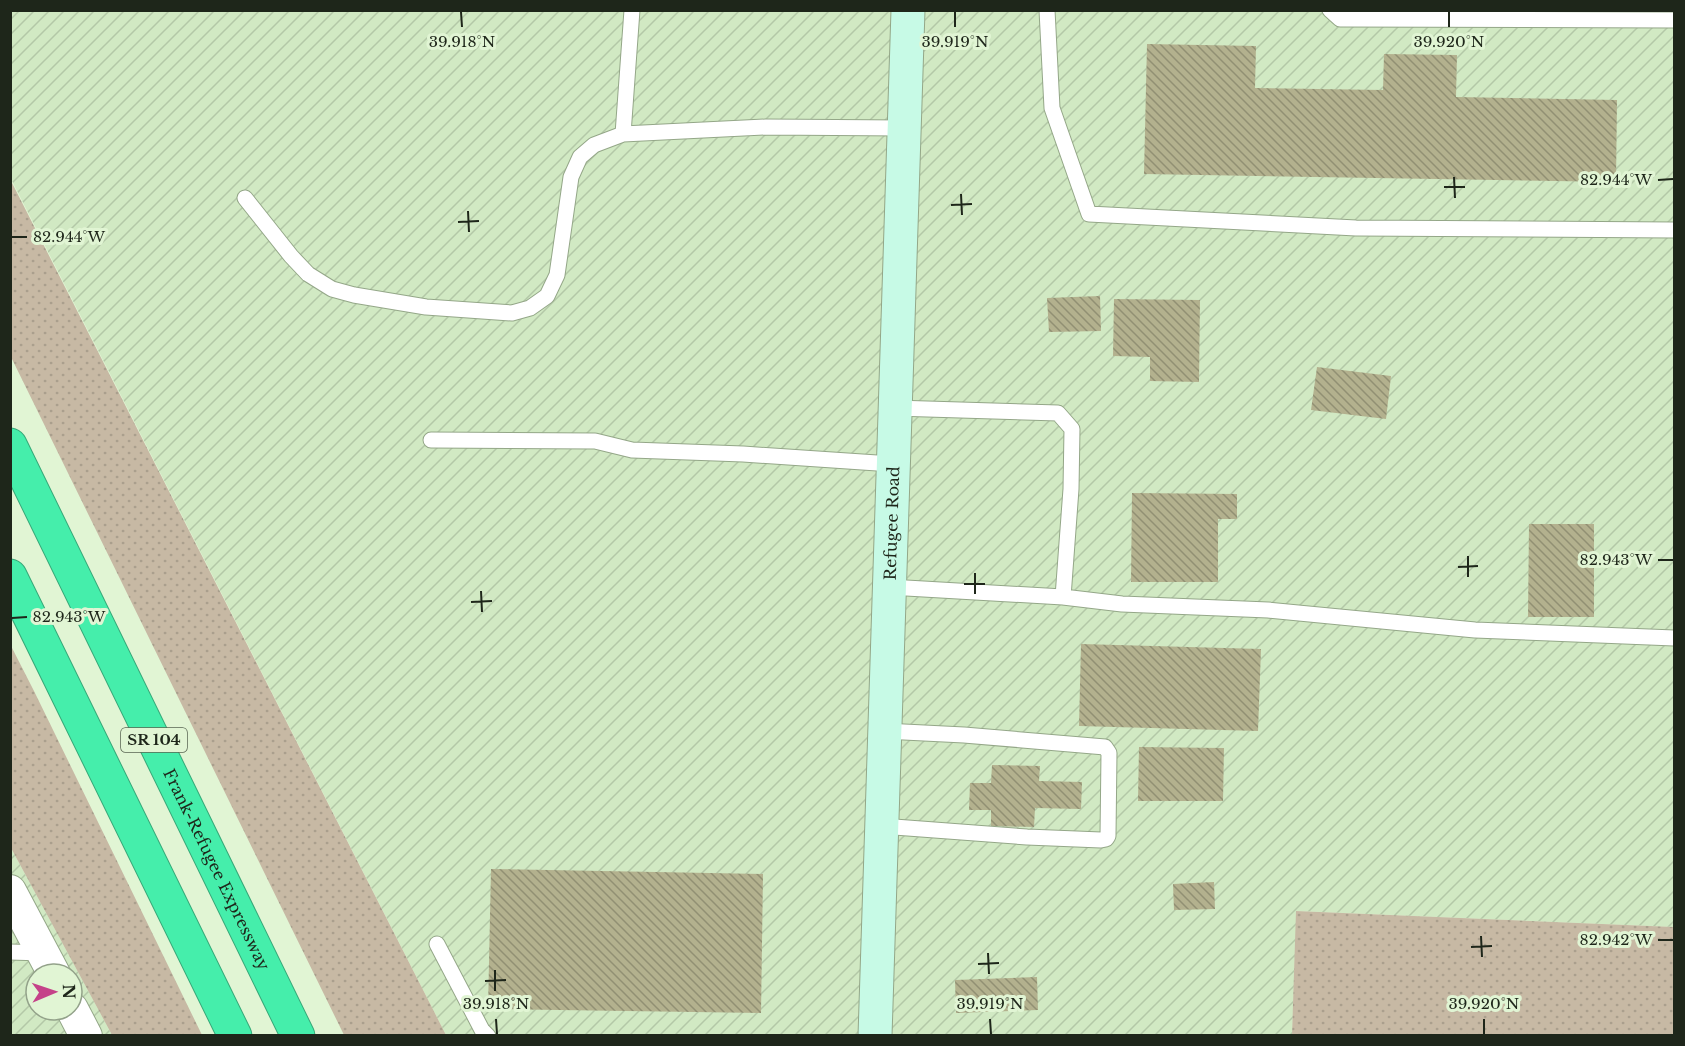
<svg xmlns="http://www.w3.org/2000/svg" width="1685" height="1046" viewBox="0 0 1685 1046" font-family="'Libre Baskerville',serif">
	<defs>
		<pattern id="industrial-furrows" width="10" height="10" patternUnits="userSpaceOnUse" patternTransform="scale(1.5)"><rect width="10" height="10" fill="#d1e9c3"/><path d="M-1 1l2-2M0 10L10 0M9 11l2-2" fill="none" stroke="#b3c8a7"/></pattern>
		<pattern id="grass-dots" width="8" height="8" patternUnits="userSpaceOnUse" patternTransform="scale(1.5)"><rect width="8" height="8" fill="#c7b9a4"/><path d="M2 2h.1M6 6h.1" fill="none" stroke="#aa9f8d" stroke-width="1.8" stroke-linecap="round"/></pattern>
		<pattern id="building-back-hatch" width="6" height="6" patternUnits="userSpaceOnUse" patternTransform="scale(1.5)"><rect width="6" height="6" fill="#b3b18e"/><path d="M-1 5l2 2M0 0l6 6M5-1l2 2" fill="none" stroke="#919073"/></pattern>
	</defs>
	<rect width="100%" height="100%" fill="#e1f5d4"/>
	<path fill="url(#industrial-furrows)" fill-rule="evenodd" d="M11,11h1663v916l-377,-16 -5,124h-846l-435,-856z
		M11,848l101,187h-101zM36,974h36v36h-36z"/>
	<path fill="url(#grass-dots)" d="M10,179l436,856h-102l-333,-678z
		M10,644l24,47 168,344h-90l-101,-187z
		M1296,911l378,16v108h-382z"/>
	<path fill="url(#building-back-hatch)" d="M1147,44l109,2 -1,42 128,2 1,-36 73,1 -1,42 161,3 -1,82 -472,-8z
		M1100,296l1,35 -52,1 -2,-34z
		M1114,299l86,1 -1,82 -49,-1v-24l-37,-1z
		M1317,367l74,9 -5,43 -75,-9z
		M1132,493l105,1v25h-19v63h-87z
		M1529,524h65v93h-66z
		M1081,644l180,5 -3,82 -179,-5z
		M1139,747l85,1 -1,53h-85z
		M992,765l48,1 -1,15 43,1 -1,27 -46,-1 -1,19 -43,-1v-16h-22l1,-27h21z
		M491,869l272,5 -2,139 -273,-4z
		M1214,882l1,27 -41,1 -1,-26z
		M1037,977l1,33 -82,3 -1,-33z"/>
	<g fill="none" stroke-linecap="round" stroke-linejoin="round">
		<g stroke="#94a788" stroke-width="17">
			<path id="service" d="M632,10l-9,124 143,-7 137,1
				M1047,10l5,98 37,106 267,14 318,2
				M1330,10l10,9 334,1
				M245,198l46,58 17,18 24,15 22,6 72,12 86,6 18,-5 17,-12 10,-21 14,-98 9,-20 14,-12 29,-11
				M894,408l164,5 14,16 -1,60 -8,108
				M431,440l164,1 37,9 111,4 149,10
				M889,587l174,10 59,7 146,6 207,20 199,8
				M881,826l146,11 74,3 5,-1 2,-3 1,-83 -4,-6 -141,-12 -80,-4
				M437,944l45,86 6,6
				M10,952l33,1"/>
		</g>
		<g stroke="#94a788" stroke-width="34">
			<path id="minor" d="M10,891l44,83
				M72,1009l14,27"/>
		</g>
		<g stroke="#94a788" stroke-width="35">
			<g id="secondary">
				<path id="s1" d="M875,1036l33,-1026"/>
			</g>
		</g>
		<g stroke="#37a878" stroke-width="35">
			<g id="motorway">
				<path id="s2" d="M10,445l288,591"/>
				<path d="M10,576l225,460"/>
			</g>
		</g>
		<use href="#service" stroke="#fff" stroke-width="15"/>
		<use href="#minor" stroke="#fff" stroke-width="32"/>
		<use href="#secondary" stroke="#c7fae6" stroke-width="33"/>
		<use href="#motorway" stroke="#45eeab" stroke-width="33"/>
	</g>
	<path fill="none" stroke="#1e261a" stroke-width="2" d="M461,12l1,15M955,12v15M1449,12v15M1454,177l1,21M1658,180l15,-1M1444,187h21M961,194l1,21M951,205l21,-1M468,211l1,21M458,222l21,-1M12,237h15M1468,556v21M1658,560h15M1458,567l20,-1M975,573v21M964,584h21M481,591l1,21M471,602l21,-1M12,618l15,-1M1481,936l1,21M1658,940h15M1471,947l21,-1M988,953l1,21M978,964l21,-1M495,970v21M485,981l21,-1M496,1019l1,15M990,1019l1,15M1484,1019v15"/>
	<g text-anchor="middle" stroke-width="6" stroke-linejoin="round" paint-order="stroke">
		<rect fill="#e1f5d4" stroke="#586452" stroke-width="1.5" x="121" y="728" width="66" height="24" rx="4.5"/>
		<g font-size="15" font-weight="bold" fill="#1e261a">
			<text x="154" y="745">SR 104</text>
		</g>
		<g font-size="16" fill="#1e261a" stroke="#e1f5d4">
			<text dy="6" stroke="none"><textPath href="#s1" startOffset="513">Refugee Road</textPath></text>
			<text dy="6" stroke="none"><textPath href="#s2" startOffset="472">Frank-Refugee Expressway</textPath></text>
		</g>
	</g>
	<g font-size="15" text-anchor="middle" fill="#1e261a" stroke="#e1f5d4" stroke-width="6" stroke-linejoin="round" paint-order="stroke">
		<text x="462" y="47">39.918°N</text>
		<text x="955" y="47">39.919°N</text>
		<text x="1449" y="47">39.920°N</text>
		<text x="1616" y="185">82.944°W</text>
		<text x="69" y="242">82.944°W</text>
		<text x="1616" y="565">82.943°W</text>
		<text x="69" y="622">82.943°W</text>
		<text x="1616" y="945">82.942°W</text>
		<text x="496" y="1009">39.918°N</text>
		<text x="990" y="1009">39.919°N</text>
		<text x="1484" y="1009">39.920°N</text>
	</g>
	<rect width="1685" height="1046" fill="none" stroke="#1e261a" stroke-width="24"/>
	<g transform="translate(54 992) rotate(88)"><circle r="28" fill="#e1f5d4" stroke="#93a28a" stroke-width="1.5"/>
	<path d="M0-4.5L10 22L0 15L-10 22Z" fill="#c54289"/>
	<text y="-9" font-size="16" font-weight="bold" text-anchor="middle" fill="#1e261a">N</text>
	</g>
</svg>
